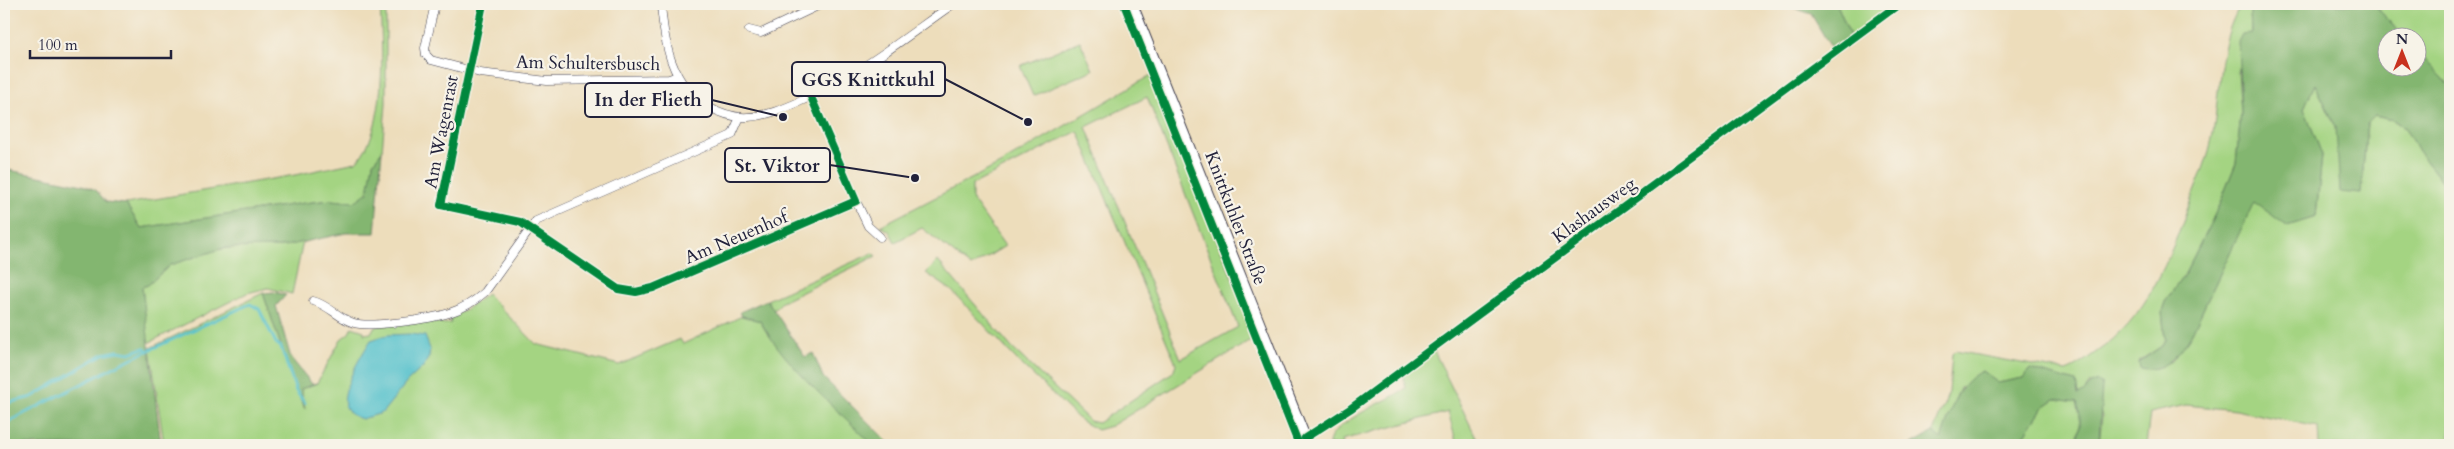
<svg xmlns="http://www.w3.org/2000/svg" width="2454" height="449" viewBox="0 0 2454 449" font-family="Cardo,serif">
	<rect width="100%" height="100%" fill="#f7f3e8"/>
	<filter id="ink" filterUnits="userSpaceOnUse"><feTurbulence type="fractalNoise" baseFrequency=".02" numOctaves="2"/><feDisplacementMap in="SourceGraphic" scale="10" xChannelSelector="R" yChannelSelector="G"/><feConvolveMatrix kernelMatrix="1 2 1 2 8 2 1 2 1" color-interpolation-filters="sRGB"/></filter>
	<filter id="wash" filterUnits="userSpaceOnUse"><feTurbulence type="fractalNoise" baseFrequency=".0096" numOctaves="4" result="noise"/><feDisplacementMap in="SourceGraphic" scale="20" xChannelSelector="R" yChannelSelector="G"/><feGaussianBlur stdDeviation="1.12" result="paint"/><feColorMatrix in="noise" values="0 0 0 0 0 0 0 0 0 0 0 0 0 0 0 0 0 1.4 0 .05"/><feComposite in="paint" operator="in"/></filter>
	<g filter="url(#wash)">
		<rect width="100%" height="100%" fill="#edddbb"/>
		<path fill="#a4d482" stroke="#637b5e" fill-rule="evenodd" d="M380,4h6v100l-4,47 -9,12 -3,24 -6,10 -10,6 -23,-3 -27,3 -163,25 -15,-24 169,-29 61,-13c32,-32 26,-116 24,-158z
			M1837,4h60l-46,34z
			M2241,4h12l-3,5 1,24 -13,39 3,41 -5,50 -18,45 -32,64 -21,30 -3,9 3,29 -3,6 -23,15 11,8 22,-8 20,-28 62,-132 33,25 29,-9 6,-62 -18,-47 11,-24 21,43 3,24 22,42 6,-70 7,-7 19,4 12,8 13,23 32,40v254h-131l-1,-18 -82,-17 -50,-5 -36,8 -4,32h-47l3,-29 -12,-33 -7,10 -5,2 -2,-13 -46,-13 -7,9 -25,5 -16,-12 -22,17 -19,51 -8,-7 16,-40 3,-38 3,-3 111,20c11,-4 19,-11 29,-18 53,-35 74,-94 95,-151 9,-23 19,-45 23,-69 7,-43 5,-91 28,-129z
			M2374,4h76v83l-33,-36 -1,-13 -13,-1z
			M1080,41l13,29 -60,26 -13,-30z
			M1151,75l105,262 -145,89 -14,4 -16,-9 -64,-61 -66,-70 -25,-17 12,-12 74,87 78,73 8,2 75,-51 3,-8 -98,-233 -106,54v14l33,47 -34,21 -49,-39 -27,14 -6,-11 -9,-5 120,-62zM1147,97l91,230 -57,32 -95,-232z
			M303,242l-11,52 -24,-6 -21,5 -99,50 -6,-56 6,-2 22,-20 40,-14 25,-4h46z
			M873,253l3,3 -94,46 -8,8 -7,-10z
			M263,293l32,94 9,19 -3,-17 16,-6 24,-44 8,-6 3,-6 12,4v3l7,-1 2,-4 5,-3 59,-7 4,5 10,-1 -1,-6 15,-7 22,-16 49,50 83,21 61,-26 3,5 59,-28 18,5 7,12 106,112h-709l-14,-97z
			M1433,349l47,96h-23l-9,-33 -106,28 1,5h-14c-2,-22 63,-45 77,-57l-4,-15z
			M2055,399l22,3c4,15 5,28 -2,43h-57l25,-38z"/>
		<path fill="#83b670" stroke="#526c56" d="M1783,4h54l14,34 -18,13 -22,-37z
			M2253,4h121l29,33 -17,1v30h30l1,-17 33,36v104l-32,-40 -13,-23 -12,-8 -19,-4 -7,7 -6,71 -21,-2 -4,-65 -21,-43 -11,24 18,47 -6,62 -29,9 -33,-24 -62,131c-11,19 -27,41 -52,35l-1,-6 23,-16 3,-6 -3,-29 3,-9 21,-30 32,-64 18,-45 5,-50 -3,-71 4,-8 9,-1 -1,-24z
			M382,151l-7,82h-29l-65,14 -57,1 -54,17 -22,20 -6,2 19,158h-157v-276l79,16 13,5 10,12 20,2 15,24 163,-25 27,-3 23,2 14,-10 5,-29z
			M274,292l12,3 -10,11 15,52 21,26 5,-1 -16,6 4,20 -10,-22 -32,-94z
			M767,300l38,57 8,-4 10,24 68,68h-18c-39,-39 -85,-76 -113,-124l-18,-5 -2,-4z
			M2030,369l46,13 2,13c8,-3 10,-11 20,-14l4,3 -3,61h-24c7,-15 6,-28 2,-43l-22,-3 -12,8 -25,38h-108l23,-13 8,7c10,-26 14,-56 41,-68l16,12 25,-5z"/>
		<path fill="#54c1cc" stroke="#3b7284" d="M410,334l15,2 5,13 -1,8 -6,10 -16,15 -25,31 -20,6c-6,-2 -12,-4 -16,-11 -8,-15 16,-54 25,-68l16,-5z"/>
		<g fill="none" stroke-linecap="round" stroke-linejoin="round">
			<path stroke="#54c1cc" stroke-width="3" d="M2447,4l3,7
				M4,404l28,-7 71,-43 15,-3 12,2 14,-5 4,3
				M4,424l126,-65 120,-55 9,5 17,34 5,4 15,44 9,12"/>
		</g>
	</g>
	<g filter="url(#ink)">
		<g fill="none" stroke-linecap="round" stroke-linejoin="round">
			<g stroke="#403e4e" stroke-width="9">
				<path id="minor" d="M435,4l-10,44 1,7 5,5 49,13 67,8 122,-2 9,-3
					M483,4l-42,201 79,17 98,67 18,3 17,-4 203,-87 -45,-104
					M661,4c3,38 10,83 47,102 12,7 26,12 40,11 18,-1 35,-8 51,-15 57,-25 104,-63 154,-98
					M749,30l12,3 61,-29
					M856,201l12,25 12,11
					M313,301c16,4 26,18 41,22 16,5 77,-4 95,-10 13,-4 26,-12 36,-21l51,-71 196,-86 8,-18
					M1305,438l45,-29 549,-405"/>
			</g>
			<g stroke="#403e4e" stroke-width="12">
				<path id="tertiary" d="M1132,4l176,441"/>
			</g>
			<use href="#minor" stroke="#fff" stroke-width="8"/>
			<use href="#tertiary" stroke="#fff" stroke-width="10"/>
			<g stroke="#f7f3e8" stroke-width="11">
				<path id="cycleway" d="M483,4l-42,201 79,17 98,67 18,3 17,-4 203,-87 -45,-104
					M1124,4l175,441
					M1305,438l45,-29 549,-405"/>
			</g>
			<use href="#cycleway" stroke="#00873e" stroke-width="8"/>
		</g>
	</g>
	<g text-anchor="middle" stroke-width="4.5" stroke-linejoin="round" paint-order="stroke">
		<g font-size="18" fill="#22223b" stroke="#f7f3e8">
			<text transform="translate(588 63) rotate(1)" y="6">Am Schultersbusch</text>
			<text transform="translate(441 132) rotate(-79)" y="6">Am Wagenrast</text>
			<text transform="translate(1594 210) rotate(-36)" y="6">Klashausweg</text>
			<text transform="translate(1236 218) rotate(69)" y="6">Knittkuhler Straße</text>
			<text transform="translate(736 237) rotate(-23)" y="6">Am Neuenhof</text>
		</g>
	</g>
	<path fill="none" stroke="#22223b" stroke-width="2" d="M1028 122L945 79M783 117L712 100M915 178L830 165"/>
	<g fill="#22223b" stroke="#f7f3e8" stroke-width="2">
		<circle cx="1028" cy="122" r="5"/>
		<circle cx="783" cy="117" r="5"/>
		<circle cx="915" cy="178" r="5"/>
	</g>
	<g fill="#f7f3e8" stroke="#22223b" stroke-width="2">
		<rect x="792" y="62" width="153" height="34" rx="5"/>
		<rect x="585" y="83" width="127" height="34" rx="5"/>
		<rect x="725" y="148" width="105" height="34" rx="5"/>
	</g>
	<g font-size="19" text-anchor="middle" font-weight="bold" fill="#22223b">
		<text x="868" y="86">GGS Knittkuhl</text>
		<text x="648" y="106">In der Flieth</text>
		<text x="777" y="172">St. Viktor</text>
	</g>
	<rect width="2454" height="449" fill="none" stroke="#f7f3e8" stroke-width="20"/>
	<g transform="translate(2402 52)"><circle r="24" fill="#f7f3e8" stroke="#a29fa3"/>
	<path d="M0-4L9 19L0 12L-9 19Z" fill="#c8321e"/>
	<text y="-8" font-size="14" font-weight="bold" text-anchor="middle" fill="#22223b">N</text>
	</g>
	<path d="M30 50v8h141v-8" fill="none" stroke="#22223b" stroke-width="2.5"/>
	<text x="38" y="50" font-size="15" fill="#22223b" stroke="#f7f3e8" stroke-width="4" paint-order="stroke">100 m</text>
</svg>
